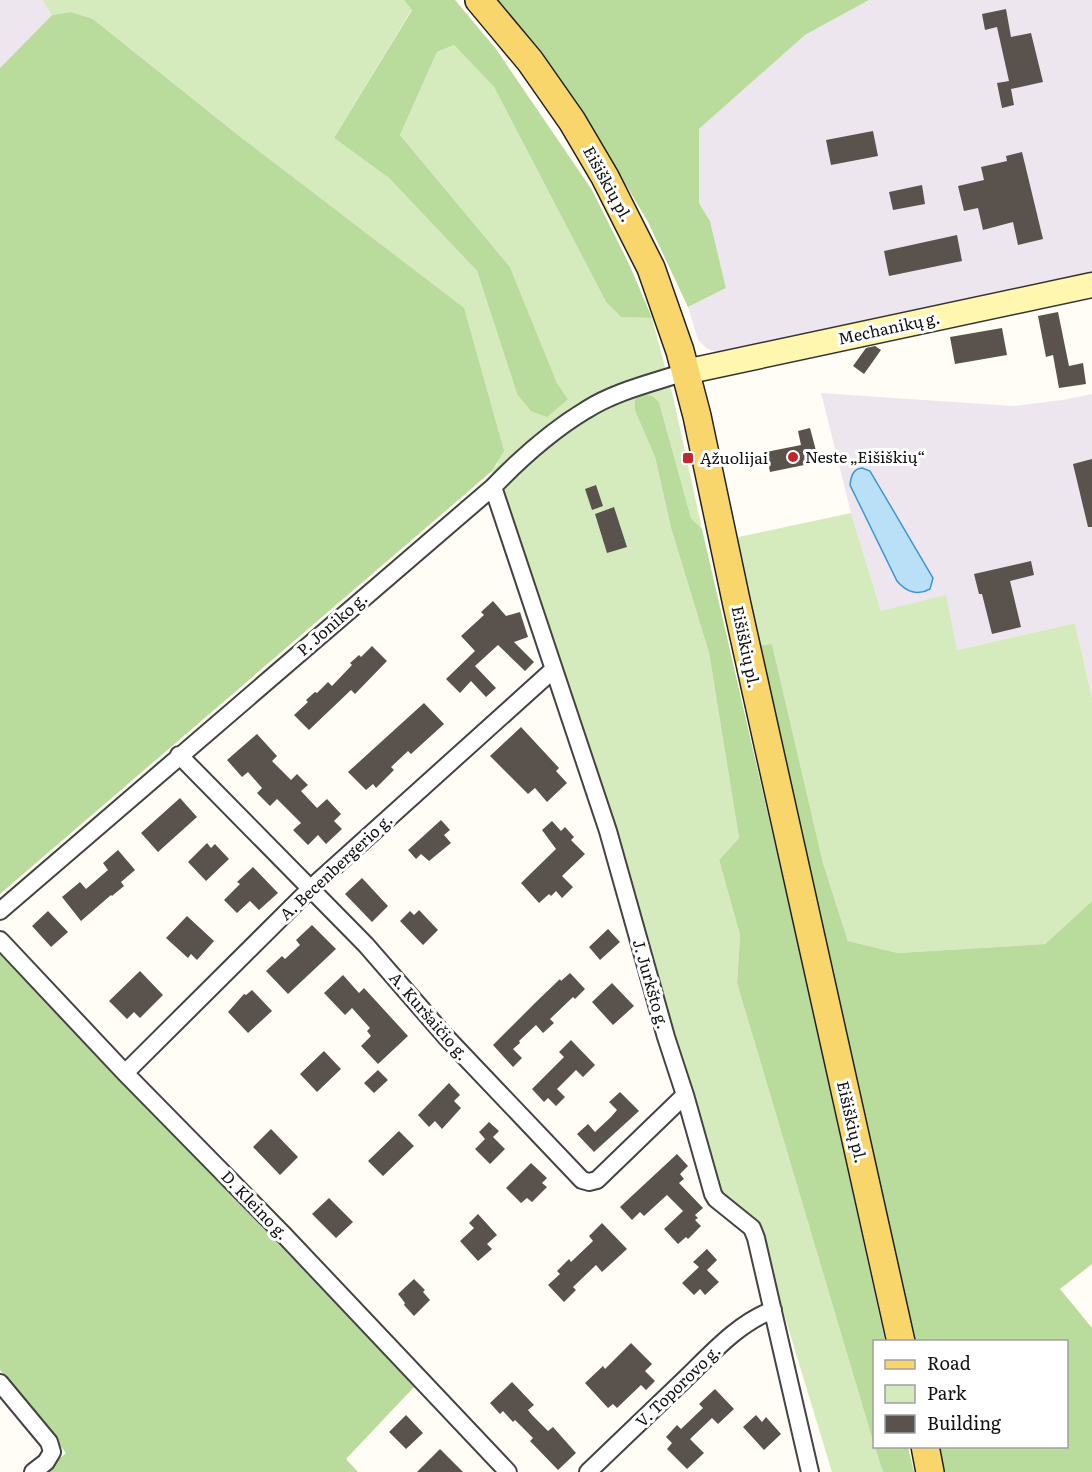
<svg xmlns="http://www.w3.org/2000/svg" width="1092" height="1472" viewBox="0 0 1092 1472" font-family="Literata,serif">
	<rect width="100%" height="100%" fill="#fffdf5"/>
	<path fill="#eee6ef" d="M0,0h42l10,15 -52,53z
		M869,0h223v276l-372,78 -14,-6 -8,-8 -10,-33 38,-19 -16,-67 -11,-18v-74l106,-94z
		M821,393l192,13 49,-6 30,-6v304l-17,-75 -118,27 -76,-39 -30,-98z"/>
	<path fill="#d5ebbd" d="M42,0h362l8,9 -78,129 55,40 88,93 40,123 51,5 -11,-16 -47,-116 -110,-132 37,-83 17,-7 40,42 112,215 15,15 31,1 22,83 28,128 -11,-11 -32,-116 -24,9 20,46 16,71 38,125 30,185 -20,22 21,75 -3,48 146,489h-51l-73,-240 -39,-41 -158,-522 -70,-198 6,-8 -255,-324 -150,-120 -22,-7 -19,3z
		M851,513l30,98 65,-16 11,55 118,-27 17,75v203l-47,43 -147,9 -50,-12 -25,-78 -51,-219 -11,1 -27,-107z"/>
	<path fill="#b9dc9c" d="M404,0h51l41,49 96,141 38,76 22,52 -31,-1 -15,-15 -112,-215 -40,-42 -17,7 -37,83 110,132 47,116 11,16 -21,18 -16,-6 -14,-17 -40,-123 -88,-93 -55,-40 78,-128z
		M493,0h376l-64,35 -106,94v74l11,18 16,67 -38,19 -40,-85 -63,-106z
		M71,12l22,7 150,120 221,169 40,143 -12,20 -492,423v-826l52,-53z
		M642,394l10,2 7,6 32,116 11,11 103,446 80,366 -11,1v102l-137,-461 3,-48 -21,-75 20,-22 -30,-185 -38,-125 -16,-71 -20,-46v-11z
		M772,644l51,219 25,78 50,12 147,-9 47,-43v363l-32,25 32,39v144h-147l-6,-25 127,-1v-104l-151,-1 -90,-383 -64,-313z
		M0,954l415,432 -69,73 12,13h-314l22,-19 -66,-83z
		M875,1447h33l6,25h-31z"/>
	<path fill="#b9e0f7" stroke="#3f96cf" stroke-width="1.5" d="M862,468l8,3 63,107 -3,11c-12,7 -24,3 -33,-8l-47,-96c1,-9 3,-16 12,-17z"/>
	<path fill="#5a524d" d="M1006,9l5,28 20,-4 12,49 -32,7 3,16 -12,3 -5,-25 12,-2 -12,-54 -12,3 -3,-16z
		M873,131l5,25 -47,9 -5,-25z
		M1022,152l21,87 -25,6 -5,-23 -30,8 -5,-22 -14,3 -6,-25 26,-6 -3,-13 26,-6 -1,-5z
		M922,185l3,19 -32,6 -4,-18z
		M957,235l5,26 -73,15 -5,-25z
		M1058,312l11,54 14,-3 3,21 -27,4 -6,-33 -7,2 -8,-41z
		M1002,328l5,27 -52,9 -5,-27z
		M875,346l6,4 -17,24 -11,-8 13,-18z
		M810,428l9,34 -49,10 -4,-20 35,-7 -3,-14z
		M1092,459v68h-4l-15,-63z
		M596,485l7,21 -11,4 -7,-21z
		M614,507l13,40 -20,6 -12,-39z
		M1031,561l3,14 -24,6 11,46 -29,7 -10,-40h-3l-5,-20z
		M493,601l13,15 14,-4 8,25 -14,5 20,20 -9,9 -27,-26 -23,21 21,22 -10,9 -15,-16 -11,12 -14,-14 29,-28 -14,-15 23,-21 -3,-3z
		M372,646l15,15 -32,33 -4,-4 -42,40 -15,-15 14,-13 -2,-2 9,-8 2,1 11,-11 4,4 20,-21 -2,-2 9,-8 2,2z
		M424,703l20,21 -33,30 -3,-3 -17,16 3,3 -18,18 -3,-4 -7,6 -18,-18z
		M521,727l38,41 -3,3 11,12 -20,19 -12,-14 -7,6 -38,-38z
		M257,734l20,22 -5,5 19,19 6,-6 11,11 -7,6 16,17 10,-9 14,15 -7,7 8,8 -16,15 -8,-9 -10,10 -15,-15 8,-7 -24,-24 -7,7 -13,-13 5,-5 -14,-16 -6,5 -15,-17z
		M180,798l17,19 -39,35 -17,-19z
		M441,820l9,10 -6,5 7,8 -22,18 -8,-7 -5,5 -8,-9z
		M552,821l9,10 4,-4 9,10 -3,3 14,14 -23,22 11,11 -11,11 -6,-7 -5,5 -2,-2 -10,9 -18,-20 35,-34 -14,-19z
		M207,843l4,5 4,-4 14,15 -23,22 -18,-19z
		M118,850l17,20 -14,12 3,4 -12,10 -1,-1 -30,26 -19,-24 18,-15 6,7 22,-19 -5,-7z
		M253,867l25,26 -19,17 -9,-9 -13,12 -13,-13 16,-16 -3,-2z
		M362,878l26,28 -16,16 -27,-28z
		M419,910l19,20 -15,15 -23,-24 10,-10 4,4z
		M48,911l20,21 -17,15 -19,-21z
		M187,916l27,25 -17,19 -6,-6 -3,4 -22,-20z
		M312,925l24,24 -48,45 -22,-23 16,-15 3,3 15,-14 -4,-5z
		M608,929l12,13 -20,18 -11,-13z
		M140,971l23,24 -23,23 -6,-6 -7,7 -18,-18z
		M570,973l15,16 -10,10 -2,-2 -23,22 4,4 -11,10 -7,-8 -17,16 1,2 -7,6 9,9 -9,9 -20,-22 42,-42 25,-24 1,2z
		M343,975l16,18 5,-5 44,48 -30,28 -17,-18 10,-10 -4,-5 3,-3 -18,-20 -7,7 -21,-22z
		M612,983l22,23 -21,19 -21,-23z
		M252,990l20,21 -24,22 -20,-21 16,-18 2,1z
		M571,1040l24,25 -12,12 -7,-7 -19,19 8,8 -9,9 -8,-8 -4,4 -12,-13 32,-32 -5,-5z
		M324,1051l17,18 -24,23 -17,-18z
		M378,1070l10,10 -14,13 -10,-10z
		M449,1083l11,12 -6,6 7,7 -19,21 -7,-8 -6,6 -11,-12z
		M620,1092l19,19 -45,41 -17,-18 11,-10 7,8 16,-15 6,-7 -8,-8z
		M489,1122l10,9 -6,6 12,12 -15,15 -15,-15 10,-10 -6,-7z
		M271,1129l27,28 -18,18 -27,-28z
		M399,1131l15,15 -31,30 -15,-15z
		M677,1154l11,12 -8,8 4,5 -5,4 24,25 -8,7 3,3 -3,2 6,6 -13,13 -2,-2 -8,7 -14,-15 19,-18 -16,-16 -23,21 -4,-4 -8,8 -12,-13z
		M531,1163l16,15 -5,5 5,4 -15,15 -5,-4 -6,5 -15,-15z
		M329,1198l24,24 -17,16 -24,-24z
		M478,1214l19,21 -10,9 5,5 -14,12 -18,-20 14,-13 -5,-5z
		M602,1223l25,26 -25,23 -6,-7 -23,22 3,3 -12,12 -16,-17 12,-11 -3,-3 12,-12 2,3 22,-21 -4,-5z
		M707,1249l10,11 -10,10 12,12 -14,13 -5,-6 -6,6 -12,-12 17,-16 -6,-5z
		M414,1279l11,11 -2,2 7,8 -16,16 -10,-11 1,-2 -7,-9z
		M631,1343l21,21 -7,7 10,10 -9,9 -5,-5 -24,23 -4,-4 -5,4 -23,-25 18,-17 2,3z
		M512,1382l22,23 -6,5 4,5 16,16 5,-4 23,26 -18,17 -28,-29 3,-3 -18,-18 -2,2 -10,-11 -3,3 -10,-11z
		M715,1389l19,20 -16,15 -6,-6 -22,21 14,14 -17,16 -20,-20 5,-6 -6,-6 11,-12 4,4 22,-21 -4,-4z
		M406,1415l17,18 -17,16 -17,-17z
		M756,1415l6,7 4,-5 15,17 -17,16 -21,-23z
		M440,1449l23,23h-46z"/>
	<g fill="none" stroke-linecap="round" stroke-linejoin="round">
		<g stroke="#444" stroke-width="20">
			<path id="minor" d="M493,487l115,344 58,206 19,58 28,99 3,5 36,29 4,10 54,234
				M179,755l187,190 80,92 136,143 7,2 8,-2 88,-85
				M0,911l493,-424c28,-29 58,-56 93,-77 30,-19 66,-27 99,-38
				M0,940l125,133 159,162 224,237
				M125,1073l186,-185 243,-219
				M0,1383l49,59 3,10 -6,10 -13,10
				M588,1472c32,-31 64,-61 96,-92 27,-26 54,-57 89,-70"/>
		</g>
		<g stroke="#333" stroke-width="27">
			<path id="secondary" d="M685,372l407,-87"/>
		</g>
		<g stroke="#222" stroke-width="30">
			<path id="primary" d="M479,0l51,61 42,60 33,56 46,91 29,83 17,65 40,189 164,737
				M925,1446l5,26"/>
		</g>
		<use href="#minor" stroke="#fff" stroke-width="16"/>
		<use href="#secondary" stroke="#fff6b0" stroke-width="24"/>
		<use href="#primary" stroke="#f9d66b" stroke-width="27"/>
	</g>
	<g fill="#c4262e" stroke="#fff" stroke-width="2">
		<circle cx="793" cy="457" r="6"/>
		<rect x="682" y="452" width="12" height="12" rx="3"/>
	</g>
	<g text-anchor="middle" stroke-width="6" stroke-linejoin="round" paint-order="stroke">
		<g font-size="16" fill="#111" stroke="#fff">
			<text transform="translate(608 184) rotate(61)" y="6">Eišiškių pl.</text>
			<text transform="translate(889 328) rotate(-12)" y="6">Mechanikų g.</text>
			<text transform="translate(332 624) rotate(-41)" y="6">P. Joniko g.</text>
			<text transform="translate(746 647) rotate(78)" y="6">Eišiškių pl.</text>
			<text transform="translate(336 867) rotate(-43)" y="6">A. Becenbergerio g.</text>
			<text transform="translate(651 984) rotate(74)" y="6">J. Jurkšto g.</text>
			<text transform="translate(429 1016) rotate(49)" y="6">A. Kuršaičio g.</text>
			<text transform="translate(852 1122) rotate(77)" y="6">Eišiškių pl.</text>
			<text transform="translate(255 1205) rotate(46)" y="6">D. Kleino g.</text>
			<text transform="translate(678 1386) rotate(-44)" y="6">V. Toporovo g.</text>
		</g>
		<g font-size="16" fill="#111" stroke="#fff" text-anchor="start">
			<text x="805" y="463">Neste „Eišiškių“</text>
			<text x="700" y="464">Ąžuolijai</text>
		</g>
	</g>
	<rect x="873" y="1340" width="195" height="108" fill="#ffffff" stroke="#a0a0a0" stroke-width="1.5"/>
	<rect x="885" y="1360" width="30" height="9" fill="#f9d66b" stroke="#a0a0a0" stroke-width="1.5"/>
	<text x="927" y="1370" font-size="18" fill="#111111">Road</text>
	<rect x="885" y="1385" width="30" height="18" fill="#d5ebbd" stroke="#a0a0a0" stroke-width="1.5"/>
	<text x="927" y="1400" font-size="18" fill="#111111">Park</text>
	<rect x="885" y="1415" width="30" height="18" fill="#5a524d" stroke="#a0a0a0" stroke-width="1.5"/>
	<text x="927" y="1430" font-size="18" fill="#111111">Building</text>
</svg>
